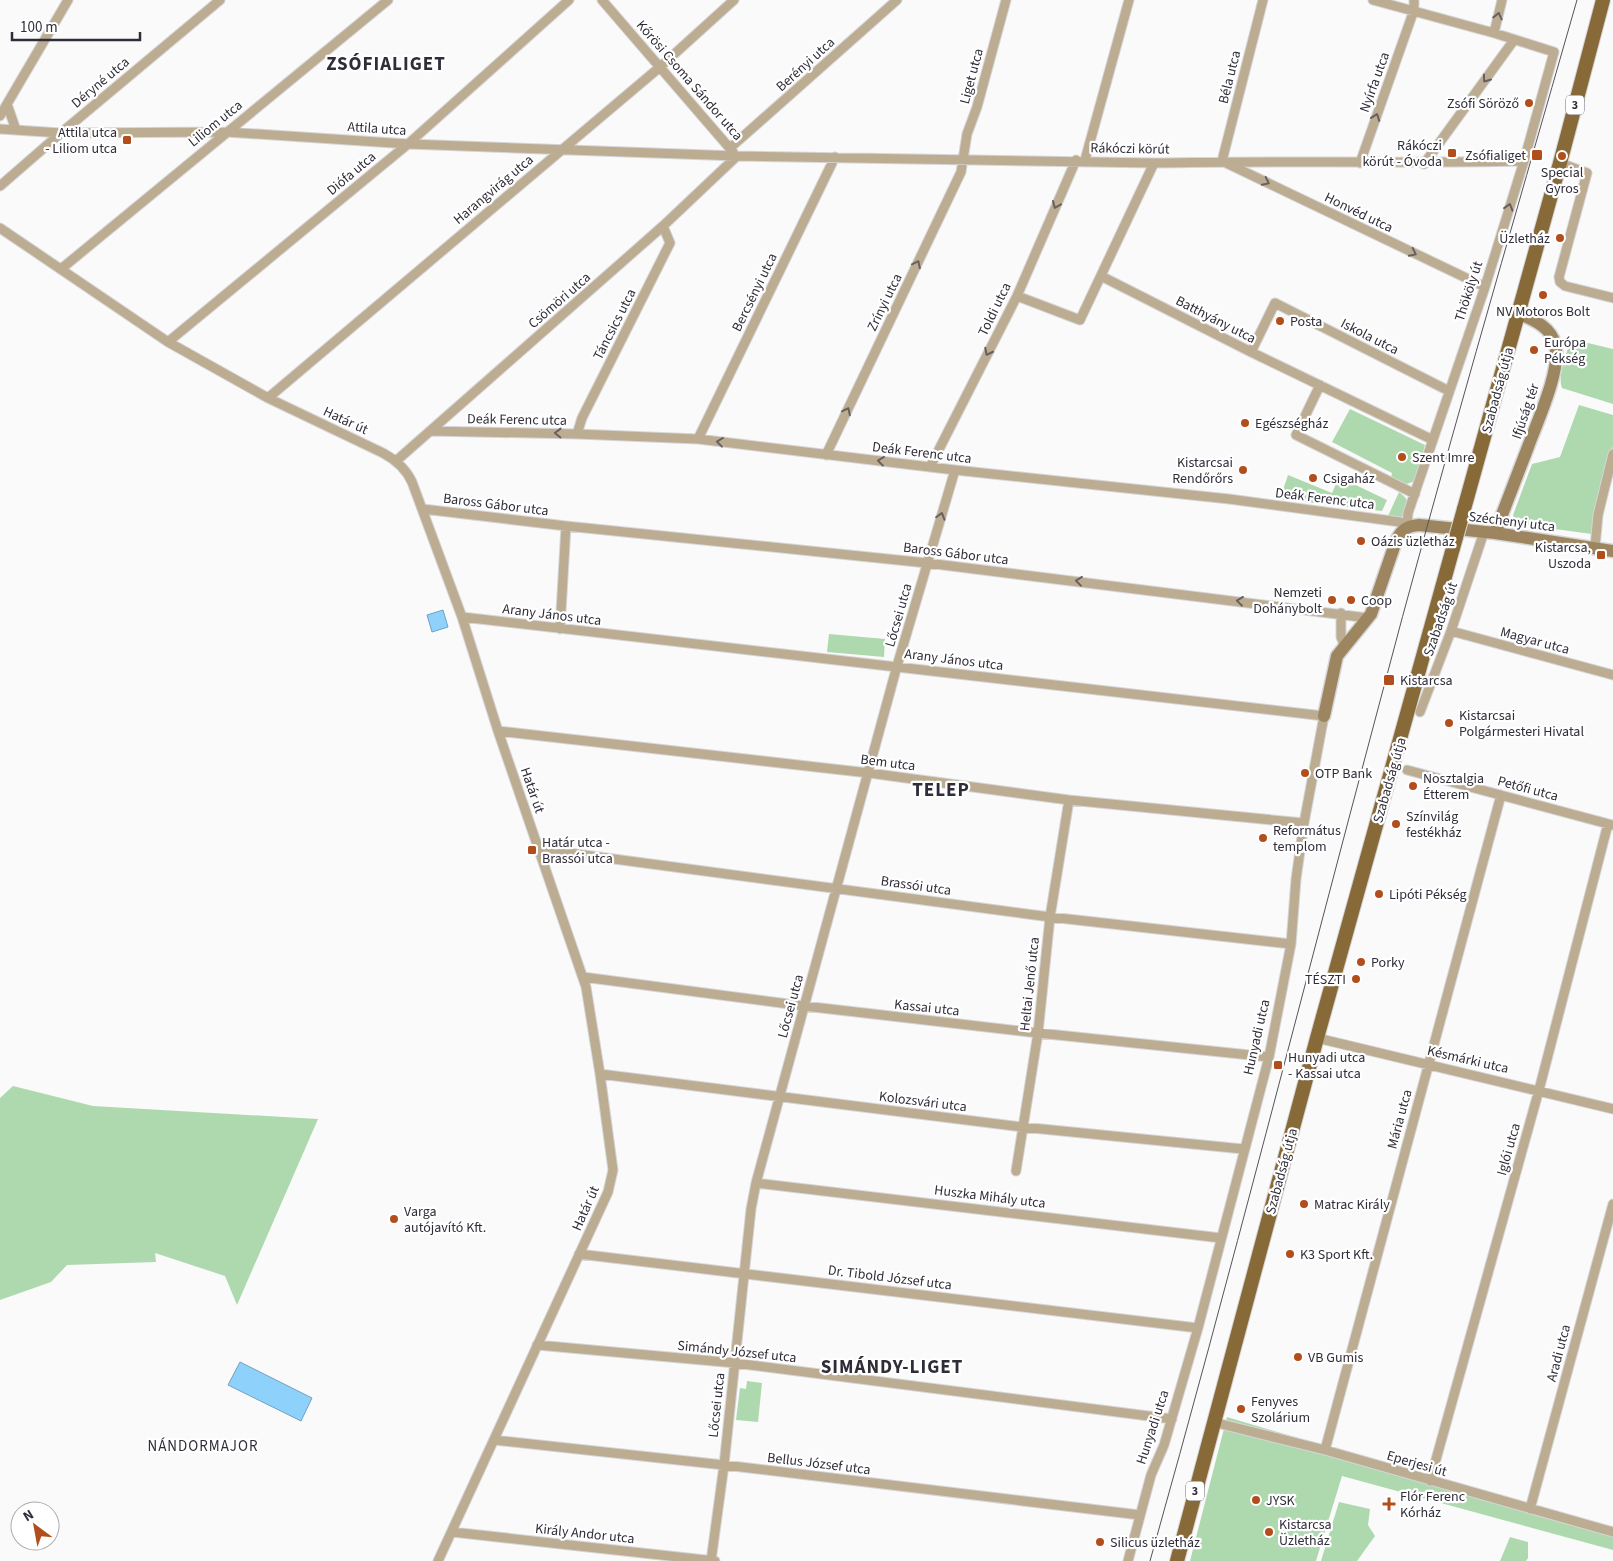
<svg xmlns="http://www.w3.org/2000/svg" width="1613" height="1561" viewBox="0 0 1613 1561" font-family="'Source Sans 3',sans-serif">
	<rect width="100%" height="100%" fill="#fafafa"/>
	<path fill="#aed9ae" d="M1571,339l42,10v55l-51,-16c-5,-13 5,-35 9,-49z
		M1579,405l34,10v31l-21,88 -75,-10 -4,-9 19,-51 28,-7z
		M1350,409l75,36 -10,36 -11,4 -13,-7 1,-5 -60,-31z
		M1288,475l44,18 7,-16 48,23 -5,11 -102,-12z
		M1399,492c12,9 9,11 5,24l-5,2 -11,-2z
		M829,634l56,5 -1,18 -57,-5z
		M13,1086l80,20 225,13 -81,186 -12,-29 -70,-23 1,9 -89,3 -16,17 -51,18v-202z
		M747,1381l15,2 -4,39 -22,-2 4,-32 6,1z
		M1227,1417l386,115v18l-271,-74 -26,85h-126z
		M1339,1502l31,7 -2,16 7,11 -18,25h-36z
		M1510,1537l18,5v16l-2,3h-26z"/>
	<path fill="#8ed2fb" stroke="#72a0c1" d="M443,610l5,17 -16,5 -5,-17z
		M240,1362l72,36 -11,23 -73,-36z"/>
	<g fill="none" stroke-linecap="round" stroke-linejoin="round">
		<g stroke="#d6d5d7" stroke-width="11">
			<path id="street" d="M602,0l131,152
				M1263,0l-41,161 263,126
				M1373,0l121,33 60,19 -30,109 -39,126 -77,226 -1,14
				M1494,33l8,-33
				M7,104l9,26
				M0,116l68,-116
				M0,129l61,4 165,-1 182,12 329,12 417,7c123,-3 246,1 370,-2
				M730,148l167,-148
				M1085,160l44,-160
				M1360,163l54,-153v-10
				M1560,163l27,10 -28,104 1,5 5,4 48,12
				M1424,164l90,-124
				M0,186l61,-53 159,-133
				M0,228l168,114 100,56 115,55c13,7 23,16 29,29l50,135 36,114 88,256 14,87 13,96 -5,22 -170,369
				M61,269l327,-269
				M1101,276l150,76 182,88
				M1017,296l63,24 74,-157
				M168,342l240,-198 161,-144
				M1251,352l24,-49 174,88
				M1320,385l-24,50 119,59
				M268,398l392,-331 74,-67
				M430,431l147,3 121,5 257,31 274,29 171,23 7,5
				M577,434l5,-16 88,-175 -7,-17
				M698,439l137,-282
				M826,455l135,-283 6,-38 10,-27 29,-107
				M396,461l267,-235 74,-70
				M930,467l87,-171 59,-136
				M423,509l143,17 361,37 441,55
				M1595,547l3,-32 15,-61
				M1341,613v24l3,8
				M462,617l862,99 -20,107 -8,56 -5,65 -22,113 -71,271 -34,117 -13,30 -23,86
				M560,629l6,-103
				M1451,631l162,44
				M1420,712l31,-81 33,-99
				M498,731l371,42 200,27 235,23
				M1407,770l205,55
				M539,849l511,68 241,27
				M583,977l221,29 234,27 231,24
				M1317,1038l296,71
				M600,1074l422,53 221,22
				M1016,1171l22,-138 12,-116 19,-117
				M756,1183l465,55
				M579,1254l619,74
				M537,1345l198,18 437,56
				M1213,1422l112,28 288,82
				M494,1440l230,25 416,50
				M1325,1450l176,-655
				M1430,1481l109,-391 69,-266
				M1530,1509l83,-305
				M452,1532l263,29
				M711,1561l13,-96 27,-256 5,-26 141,-517 58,-196"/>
		</g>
		<g stroke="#d6d5d7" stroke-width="15">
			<path id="secondary" d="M1495,533c11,-28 22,-57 33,-86 9,-25 34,-78 27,-103 -5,-18 -22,-24 -37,-31
				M1324,716l13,-60 34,-42 25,-73c5,-11 11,-15 23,-16l76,8 118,18"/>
		</g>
		<g stroke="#d6d5d7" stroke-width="16">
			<path id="primary" d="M1464,509l96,-346 43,-163
				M1177,1561l140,-523 136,-490"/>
		</g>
		<use href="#street" stroke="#bcac92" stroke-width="9"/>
		<use href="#secondary" stroke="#9d865f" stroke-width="12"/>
		<use href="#primary" stroke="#876a38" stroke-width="14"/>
		<path stroke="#55525c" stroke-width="1" d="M1150,1561c80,-284 153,-571 229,-856 62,-236 131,-471 198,-705"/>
		<g stroke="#d6d5d7" stroke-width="16" stroke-linecap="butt">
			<path id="primary-bridge" d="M1453,548l11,-39"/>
		</g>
		<use href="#primary-bridge" stroke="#876a38" stroke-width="14"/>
	</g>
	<defs><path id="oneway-chevron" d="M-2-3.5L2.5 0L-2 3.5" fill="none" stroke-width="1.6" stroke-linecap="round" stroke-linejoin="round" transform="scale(1.25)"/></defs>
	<g stroke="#68605d">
		<use href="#oneway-chevron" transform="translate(1498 16) rotate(-77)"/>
		<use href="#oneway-chevron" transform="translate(1486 79) rotate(126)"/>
		<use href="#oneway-chevron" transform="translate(1376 117) rotate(-70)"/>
		<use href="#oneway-chevron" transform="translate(1266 182) rotate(26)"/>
		<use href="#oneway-chevron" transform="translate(1056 205) rotate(113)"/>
		<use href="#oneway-chevron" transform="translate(1509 207) rotate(-73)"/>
		<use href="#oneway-chevron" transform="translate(1413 253) rotate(26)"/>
		<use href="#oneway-chevron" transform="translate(917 264) rotate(-64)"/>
		<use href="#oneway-chevron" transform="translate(988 352) rotate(117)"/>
		<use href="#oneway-chevron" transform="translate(847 411) rotate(-64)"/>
		<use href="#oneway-chevron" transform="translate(558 433) rotate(-179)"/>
		<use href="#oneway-chevron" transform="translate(720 442) rotate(-173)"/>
		<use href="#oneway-chevron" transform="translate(881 461) rotate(-173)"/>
		<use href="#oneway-chevron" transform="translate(941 516) rotate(-74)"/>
		<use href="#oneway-chevron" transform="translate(1079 581) rotate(-173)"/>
		<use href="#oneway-chevron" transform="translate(1240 601) rotate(-173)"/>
	</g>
	<g fill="#b24e1b" stroke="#fff" stroke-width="2">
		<circle cx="1529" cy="103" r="5"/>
		<rect x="122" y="135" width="10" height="10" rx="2.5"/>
		<rect x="1447" y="148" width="10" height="10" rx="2.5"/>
		<rect x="1531" y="149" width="12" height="12" rx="2.5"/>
		<circle cx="1562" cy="156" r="5"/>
		<circle cx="1560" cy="238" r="5"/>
		<circle cx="1543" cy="295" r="5"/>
		<circle cx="1280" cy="321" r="5"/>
		<circle cx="1534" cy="350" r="5"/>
		<circle cx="1245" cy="423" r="5"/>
		<circle cx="1402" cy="457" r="5"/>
		<circle cx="1243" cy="470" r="5"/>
		<circle cx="1313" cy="478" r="5"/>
		<circle cx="1361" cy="541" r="5"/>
		<rect x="1596" y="550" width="10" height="10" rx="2.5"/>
		<circle cx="1332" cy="600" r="5"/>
		<circle cx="1351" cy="600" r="5"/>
		<rect x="1383" y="674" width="12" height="12" rx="2.5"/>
		<circle cx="1449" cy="723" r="5"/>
		<circle cx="1305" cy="773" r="5"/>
		<circle cx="1413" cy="786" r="5"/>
		<circle cx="1396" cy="824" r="5"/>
		<circle cx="1263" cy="838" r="5"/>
		<rect x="527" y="845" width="10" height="10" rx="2.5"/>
		<circle cx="1379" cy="894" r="5"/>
		<circle cx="1361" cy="962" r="5"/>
		<circle cx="1356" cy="979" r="5"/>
		<rect x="1273" y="1060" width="10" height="10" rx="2.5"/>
		<circle cx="1304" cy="1204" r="5"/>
		<circle cx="394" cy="1219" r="5"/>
		<circle cx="1290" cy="1254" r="5"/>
		<circle cx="1298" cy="1357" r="5"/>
		<circle cx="1241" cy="1409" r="5"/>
		<circle cx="1256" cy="1500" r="5"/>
		<path d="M1386.5 1496.5h5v5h5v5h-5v5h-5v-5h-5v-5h5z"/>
		<circle cx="1269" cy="1532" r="5"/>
		<circle cx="1100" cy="1542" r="5"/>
	</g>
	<g text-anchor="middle" stroke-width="4.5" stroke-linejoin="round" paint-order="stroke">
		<g fill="#fff" stroke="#6e6c74" stroke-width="1">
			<rect x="1566" y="95.5" width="18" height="19" rx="4"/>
			<rect x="1186" y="1481.5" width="18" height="19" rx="4"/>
		</g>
		<g font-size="12" font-weight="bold" fill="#302d39">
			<text x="1575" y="109">3</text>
			<text x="1195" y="1495">3</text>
		</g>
		<g font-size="14" fill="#302d39" stroke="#fff">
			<text transform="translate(805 64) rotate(-42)" y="5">Berényi utca</text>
			<text transform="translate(971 76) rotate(-75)" y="5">Liget utca</text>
			<text transform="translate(1229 77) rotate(-76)" y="5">Béla utca</text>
			<text transform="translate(690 80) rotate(49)" y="5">Kőrösi Csoma Sándor utca</text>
			<text transform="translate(100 82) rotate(-40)" y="5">Déryné utca</text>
			<text transform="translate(1374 82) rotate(-70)" y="5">Nyírfa utca</text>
			<text transform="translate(215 123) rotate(-39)" y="5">Liliom utca</text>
			<text transform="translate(377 128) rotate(4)" y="5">Attila utca</text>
			<text transform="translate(1130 148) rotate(1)" y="5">Rákóczi körút</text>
			<text transform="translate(351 173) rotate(-40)" y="5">Diófa utca</text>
			<text transform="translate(493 189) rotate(-40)" y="5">Harangvirág utca</text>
			<text transform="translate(1359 212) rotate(26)" y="5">Honvéd utca</text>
			<text transform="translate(1468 291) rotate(-72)" y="5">Thököly út</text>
			<text transform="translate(754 292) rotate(-64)" y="5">Bercsényi utca</text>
			<text transform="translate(559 300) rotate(-41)" y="5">Csömöri utca</text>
			<text transform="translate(884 302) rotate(-64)" y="5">Zrínyi utca</text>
			<text transform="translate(994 309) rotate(-64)" y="5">Toldi utca</text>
			<text transform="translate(1216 319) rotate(27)" y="5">Batthyány utca</text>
			<text transform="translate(614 324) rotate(-63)" y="5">Táncsics utca</text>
			<text transform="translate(1370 336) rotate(27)" y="5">Iskola utca</text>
			<text transform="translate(1497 390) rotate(-75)" y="5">Szabadság útja</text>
			<text transform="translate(1525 411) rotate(-71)" y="5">Ifjúság tér</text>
			<text transform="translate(517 419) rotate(1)" y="5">Deák Ferenc utca</text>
			<text transform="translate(346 420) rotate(25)" y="5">Határ út</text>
			<text transform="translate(922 452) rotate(7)" y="5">Deák Ferenc utca</text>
			<text transform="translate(1325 498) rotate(7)" y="5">Deák Ferenc utca</text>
			<text transform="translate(496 504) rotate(7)" y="5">Baross Gábor utca</text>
			<text transform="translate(1512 521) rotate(7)" y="5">Széchenyi utca</text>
			<text transform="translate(956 553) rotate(7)" y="5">Baross Gábor utca</text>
			<text transform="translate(552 614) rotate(7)" y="5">Arany János utca</text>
			<text transform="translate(898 615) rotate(-74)" y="5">Lőcsei utca</text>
			<text transform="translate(1440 619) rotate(-71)" y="5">Szabadság út</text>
			<text transform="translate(1535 640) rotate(15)" y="5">Magyar utca</text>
			<text transform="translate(954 659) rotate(7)" y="5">Arany János utca</text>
			<text transform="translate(888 762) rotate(7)" y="5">Bem utca</text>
			<text transform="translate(1389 780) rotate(-74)" y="5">Szabadság útja</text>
			<text transform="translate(1528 788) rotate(15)" y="5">Petőfi utca</text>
			<text transform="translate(533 790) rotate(71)" y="5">Határ út</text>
			<text transform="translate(916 885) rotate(8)" y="5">Brassói utca</text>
			<text transform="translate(1029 984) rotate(-84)" y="5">Heltai Jenő utca</text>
			<text transform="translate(790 1006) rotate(-75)" y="5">Lőcsei utca</text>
			<text transform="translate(927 1007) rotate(6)" y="5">Kassai utca</text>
			<text transform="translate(1256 1037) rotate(-77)" y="5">Hunyadi utca</text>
			<text transform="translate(1468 1059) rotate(13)" y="5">Késmárki utca</text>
			<text transform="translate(923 1101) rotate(7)" y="5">Kolozsvári utca</text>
			<text transform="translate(1399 1119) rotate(-75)" y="5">Mária utca</text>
			<text transform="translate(1508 1149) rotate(-74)" y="5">Iglói utca</text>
			<text transform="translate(1281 1171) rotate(-75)" y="5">Szabadság útja</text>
			<text transform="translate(990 1196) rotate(7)" y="5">Huszka Mihály utca</text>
			<text transform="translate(585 1208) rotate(-66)" y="5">Határ út</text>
			<text transform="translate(890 1277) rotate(7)" y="5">Dr. Tibold József utca</text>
			<text transform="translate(737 1351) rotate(6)" y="5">Simándy József utca</text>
			<text transform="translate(1558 1353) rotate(-75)" y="5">Aradi utca</text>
			<text transform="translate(716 1405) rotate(-84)" y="5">Lőcsei utca</text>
			<text transform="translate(1152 1427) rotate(-72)" y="5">Hunyadi utca</text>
			<text transform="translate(819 1463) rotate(7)" y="5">Bellus József utca</text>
			<text transform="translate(1417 1463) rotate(16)" y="5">Eperjesi út</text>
			<text transform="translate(585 1533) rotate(6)" y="5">Király Andor utca</text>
		</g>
		<g font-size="14" fill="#302d39" stroke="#fff" text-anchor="start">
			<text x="1519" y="108" text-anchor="end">Zsófi Söröző</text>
			<text x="117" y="137" text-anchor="end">Attila utca<tspan x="117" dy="16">- Liliom utca</tspan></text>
			<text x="1442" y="150" text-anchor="end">Rákóczi<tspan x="1442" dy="16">körút - Óvoda</tspan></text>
			<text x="1526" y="160" text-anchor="end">Zsófialiget</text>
			<text x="1562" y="177" text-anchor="middle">Special<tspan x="1562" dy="16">Gyros</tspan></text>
			<text x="1550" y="243" text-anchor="end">Üzletház</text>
			<text x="1543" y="316" text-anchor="middle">NV Motoros Bolt</text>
			<text x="1290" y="326">Posta</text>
			<text x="1544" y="347">Európa<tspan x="1544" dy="16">Pékség</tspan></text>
			<text x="1255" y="428">Egészségház</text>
			<text x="1412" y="462">Szent Imre</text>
			<text x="1233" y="467" text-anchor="end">Kistarcsai<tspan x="1233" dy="16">Rendőrőrs</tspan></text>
			<text x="1323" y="483">Csigaház</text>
			<text x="1371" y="546">Oázis üzletház</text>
			<text x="1591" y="552" text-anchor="end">Kistarcsa,<tspan x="1591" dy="16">Uszoda</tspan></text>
			<text x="1322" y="597" text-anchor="end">Nemzeti<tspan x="1322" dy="16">Dohánybolt</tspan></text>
			<text x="1361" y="605">Coop</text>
			<text x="1400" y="685">Kistarcsa</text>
			<text x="1459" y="720">Kistarcsai<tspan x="1459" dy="16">Polgármesteri Hivatal</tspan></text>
			<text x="1315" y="778">OTP Bank</text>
			<text x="1423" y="783">Nosztalgia<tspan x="1423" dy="16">Étterem</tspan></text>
			<text x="1406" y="821">Színvilág<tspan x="1406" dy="16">festékház</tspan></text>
			<text x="1273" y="835">Református<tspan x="1273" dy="16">templom</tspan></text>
			<text x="542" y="847">Határ utca -<tspan x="542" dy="16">Brassói utca</tspan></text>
			<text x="1389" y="899">Lipóti Pékség</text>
			<text x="1371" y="967">Porky</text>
			<text x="1346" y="984" text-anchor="end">TÉSZTI</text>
			<text x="1288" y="1062">Hunyadi utca<tspan x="1288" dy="16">- Kassai utca</tspan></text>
			<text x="1314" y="1209">Matrac Király</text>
			<text x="404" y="1216">Varga<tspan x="404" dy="16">autójavító Kft.</tspan></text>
			<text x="1300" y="1259">K3 Sport Kft.</text>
			<text x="1308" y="1362">VB Gumis</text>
			<text x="1251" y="1406">Fenyves<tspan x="1251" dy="16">Szolárium</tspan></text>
			<text x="1400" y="1501">Flór Ferenc<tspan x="1400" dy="16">Kórház</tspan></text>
			<text x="1266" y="1505">JYSK</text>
			<text x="1279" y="1529">Kistarcsa<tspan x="1279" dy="16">Üzletház</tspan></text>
			<text x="1110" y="1547">Silicus üzletház</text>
		</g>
		<g font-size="15" letter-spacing="1" fill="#302d39" stroke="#fff">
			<text x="203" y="1451">NÁNDORMAJOR</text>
		</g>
		<g font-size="19" font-weight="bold" letter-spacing="1" fill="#302d39" stroke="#fff">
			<text x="386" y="70">ZSÓFIALIGET</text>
			<text x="941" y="796">TELEP</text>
			<text x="892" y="1373">SIMÁNDY-LIGET</text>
		</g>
	</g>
	<g transform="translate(35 1526) rotate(328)"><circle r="24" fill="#ffffff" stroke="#acabb0"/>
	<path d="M0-4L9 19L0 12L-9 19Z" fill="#b24e1b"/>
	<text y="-8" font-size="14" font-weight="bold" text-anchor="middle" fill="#302d39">N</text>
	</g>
	<path d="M12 32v8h128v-8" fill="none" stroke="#302d39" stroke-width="2.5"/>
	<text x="20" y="32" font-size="15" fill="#302d39" stroke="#ffffff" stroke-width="4" paint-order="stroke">100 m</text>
</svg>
